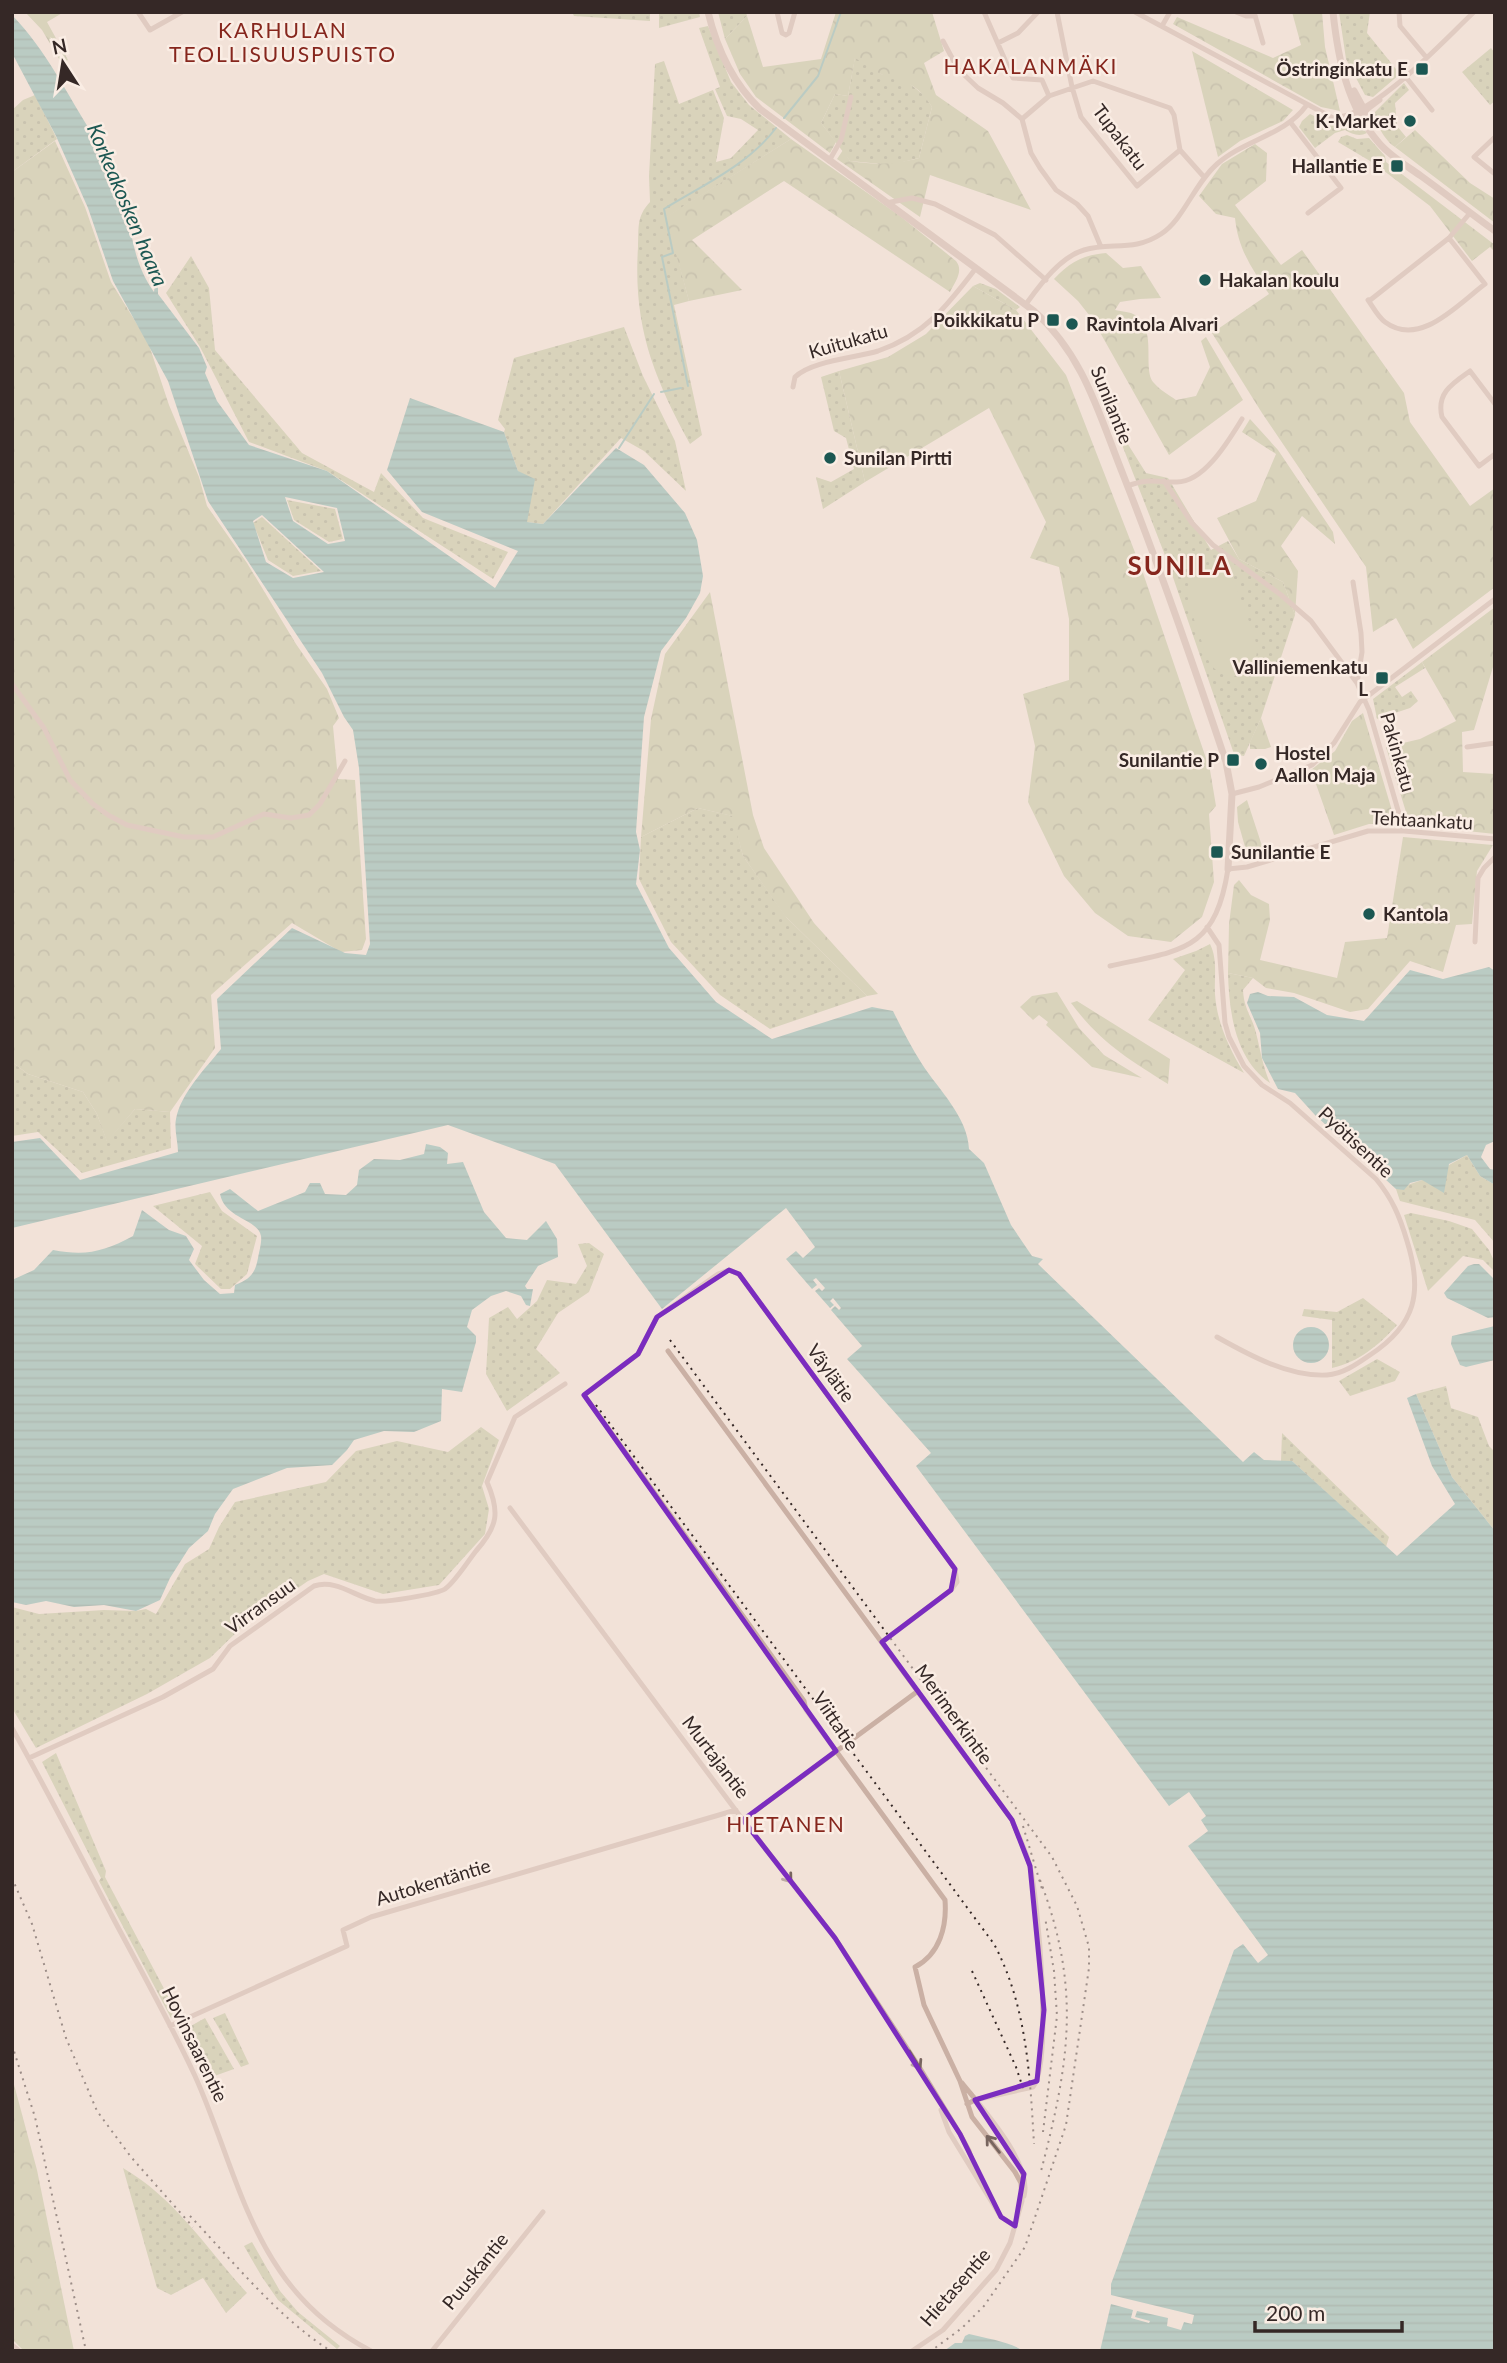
<svg xmlns="http://www.w3.org/2000/svg" width="1507" height="2363" viewBox="0 0 1507 2363" font-family="Lato,sans-serif">
	<defs>
		<pattern id="grass-dots" width="8" height="8" patternUnits="userSpaceOnUse" patternTransform="scale(1.75)"><rect width="8" height="8" fill="#bac198"/><path d="M2 2h.1M6 6h.1" fill="none" stroke="#989d7c" stroke-width="1.8" stroke-linecap="round"/></pattern>
		<pattern id="forest-crowns" width="20" height="18" patternUnits="userSpaceOnUse" patternTransform="scale(1.75)"><rect width="20" height="18" fill="#bac198"/><path d="M2 6a3 3 0 1 1 6 0M12 15a3 3 0 1 1 6 0" fill="none" stroke="#989d7c"/></pattern>
		<pattern id="water-rules" width="6" height="5" patternUnits="userSpaceOnUse" patternTransform="scale(1.75)"><rect width="6" height="5" fill="#77b0a9"/><path d="M0 2.5h6" fill="none" stroke="#628f89"/></pattern>
	</defs>
	<rect width="100%" height="100%" fill="#f2e2d8"/>
	<path fill="url(#grass-dots)" d="M572,12h78v9l-76,-5z
		M659,12h40l1,5 -41,11z
		M718,12h28l1,4 -22,23z
		M1339,12h31l-3,21 33,41 -27,23 -8,-2 -19,-36z
		M708,26l23,56 18,23 42,34 -124,78 22,84 -15,4 28,130 -12,9c-37,-68 -57,-118 -52,-197 1,-19 -2,-30 12,-45l-1,-26 6,-112 9,-3 15,43 34,-14 11,28 -8,44 15,-4 27,-28 -17,-11 -14,-3 -12,-27 5,-2 -21,-59z
		M1491,48l4,5v48l-5,4 -28,-33z
		M855,57l26,17 23,5 21,17 7,11 -13,51 -28,7 -41,-4 -29,-38 14,-29 13,2z
		M1404,83l5,7 -14,13 2,23 9,11 -11,10c-9,-5 -17,-21 -21,-29v-5z
		M35,95l22,44 -45,33v-62l11,-10z
		M1310,114l19,9 30,1 8,9c-8,4 -15,1 -22,-3l-10,3 -20,15 -16,-21 3,-6z
		M1347,135l10,4 12,-1 16,18 1,6 -11,2 -37,-22 3,-5z
		M191,256l18,32 6,62 87,103 72,39 7,-19 42,45 85,34 -15,27 -166,-108 -78,-29 -49,-95 -34,-54z
		M980,283l16,6 24,18 -4,3 -43,-24z
		M624,327l19,49 32,65 11,50 -42,-40 -23,-13 -78,86 -16,-2 -9,-51 -14,-39 1,-3 -7,-9 16,-62z
		M839,371l26,111 -42,27 -7,-32 15,5 23,-13 -8,-31 -12,-7 -13,-54z
		M1103,396l16,34 27,43 22,5 43,72 17,-9 11,18 44,23 12,33 -34,103 -17,38 -10,-2 -66,-191z
		M287,500l48,9 8,30 -14,3 -35,-22z
		M262,517l59,54 -28,5 -25,-16 -15,-37z
		M1422,662l3,6 -30,19 7,10 9,-6 7,10 -8,7 -33,11 -4,-20z
		M698,808l35,8 10,40 44,62 80,78 -97,33 -50,-34 -49,-53 -32,-63 2,-42z
		M1210,944c8,16 4,33 5,50 2,29 14,54 29,79l-96,-53 37,-50 -12,-11 23,-8z
		M1228,973l25,5 -10,12c1,20 9,26 13,43 5,19 6,31 14,50 -35,-24 -41,-71 -42,-110z
		M12,1062l16,12 55,18 14,22 10,27 28,-32 35,3 1,36 -89,25 -44,-41 -26,4z
		M1467,1155l13,21 15,9v58l-20,-23 -75,-19 -4,-12 26,-9z
		M210,1192l12,19 35,25 -10,38 -17,15h-9l-26,-25 7,-18 -49,-40z
		M1411,1213l38,8 23,8 17,21 6,13v9l-12,-12 -20,-4 -35,35 -24,-76z
		M589,1243l15,11 -15,38 -31,21 -22,36 24,24 -53,38 -21,-37 3,-56 19,-11 9,12 20,-18 10,-21 29,4 11,-18 -9,-22z
		M1363,1298l34,27c-18,20 -38,37 -65,43v-48l-30,-4 2,-7 33,3z
		M1377,1359l23,13 -5,9 -45,15 -11,-15z
		M1446,1386l5,22 27,9 11,29 6,6v79l-43,-54 -36,-83z
		M481,1427l18,13 -17,46 7,23 -4,25 -46,51 -56,9 -59,-20 -16,7 -65,45 -33,32 -63,36 -111,54 -24,-40v-101l27,7 65,-4 32,1 10,-2 10,5 29,-50 24,-15 10,-22 16,-25 91,-20 30,-31 41,-10 51,11z
		M1282,1433l107,104 -3,10 -94,-86h-11z
		M56,1753l50,118 -1,6 73,138 -7,3 -72,-137 2,-3 -59,-116z
		M225,2013l24,51 -8,3 -28,-49z
		M205,2018l29,51 -28,10 -26,-47z
		M123,2168c52,30 84,81 124,125l-21,20 -23,-35 -32,17 -14,-7z
		M252,2242l28,49 18,21 42,34 -3,3 -59,-49 -16,-23 -18,-31z"/>
	<path fill="url(#forest-crowns)" d="M25,12h39l-17,10 21,38 -6,4 -20,-34z
		M836,12h96l12,39 -20,12 12,32 52,36 43,79 -101,-35 -10,42 -83,-58 6,-9 7,11c28,4 42,4 69,-3l13,-51c-15,-24 -25,-24 -49,-32 -10,-4 -19,-12 -28,-17l-7,38 -13,-2 -14,29 15,19 -6,11 -74,-56 -16,-23 -15,-35 22,-23 16,51 58,-8z
		M1292,12h30l3,35 15,64 -19,-4 -148,-83 4,-7 96,41 28,-13z
		M1192,51l101,59 -10,11 -43,20 -22,16z
		M1415,130l55,53 25,16v24l-100,-76z
		M791,139l109,77 56,45c8,10 -1,21 -6,31l-166,-111 -92,59 50,50 -53,11 -23,-84z
		M55,141l30,66 26,75 37,60 21,63 30,72 8,29 40,57 49,81 31,45 12,29 -6,8 5,53 17,1 11,159 -4,11 -21,2 -49,-29 -81,72 4,53 -45,64 -35,-3 -28,33 -10,-28 -14,-22 -55,-18 -16,-12v-890z
		M1255,144l12,9 -1,28 -31,24 46,60 21,-15 102,143 6,29 60,84 25,-18v99l-82,62 -17,-31 -23,14 -7,-65 -104,-154 -50,-80 57,-39c-17,-25 -31,-45 -34,-76l-19,-4 -17,-18 23,-32z
		M1386,162l109,83v7l-5,-5 -18,14 -42,-55 -55,-42z
		M1106,253l17,15 18,-2 20,32 -21,1 -20,3 -5,8c5,1 12,2 16,3 29,12 10,56 23,70 6,7 15,12 22,17l20,-4 14,-29 -9,-26 5,-4 37,63 -74,55 -76,-135 -15,-19 -24,-22c16,-17 29,-24 52,-26z
		M973,286l43,24 50,65 77,198 67,197 6,36 -7,8 5,68 -12,35 -31,25 -43,-6 -33,-23 -31,-37 -36,-74 7,-56 -12,-52 46,-14v-61l-10,-52 -29,-9 16,-36 -57,-114 -124,74 -26,-111 49,-14 38,-23z
		M1250,419l28,31 55,82 2,12 -33,-28 -21,30 17,25 -3,44 -12,-33 -44,-23 -22,-41 39,-17 20,-47 -34,-22z
		M710,592l43,223 11,33 50,75 64,71 -11,2 -82,-80 -42,-60 -11,-40 -34,-8 -57,29 10,-118 14,-65z
		M1495,607v60h-2l-19,63 -12,2 1,40 32,2v60l-85,-9 -24,-78 34,-8 36,-18 -34,-59z
		M1363,713l33,111h-27l-35,11 -23,-65 24,-19 17,-30z
		M1261,718l10,29 -6,2h-15v-7z
		M1247,800l18,55 -16,6 -11,-39 -1,-15z
		M1403,837l90,8 -16,26 -5,53 -16,1 -13,47 -33,-11 -42,48 -18,3 -56,-19 -28,-5 -13,-10 -25,-5 1,-49 5,-39 5,-5 12,15 18,9 1,16 -10,40 77,18 8,-36 42,-4z
		M1057,992l22,36 25,27 38,23 -50,-11 -46,-42 2,-3 -9,-7 -6,5 -13,-13 12,-11z
		M1077,1001l93,58 -2,25c-40,-25 -68,-42 -97,-81z
		M12,2077l25,93 37,181h-50l-12,-12z"/>
	<path fill="#bac198" d="M1216,570l14,8 6,8c5,17 19,46 21,62 1,13 -10,25 -22,28 -8,2 -18,-4 -23,-10 -7,-9 -10,-25 -14,-36 -9,-27 -25,-57 18,-60z"/>
	<path fill="url(#water-rules)" fill-rule="evenodd" d="M12,15c34,35 55,79 81,120 8,13 20,26 25,41 15,41 9,78 36,116l1,-8h3v10l41,54 8,19 -2,6 12,28 32,44 78,26 168,117 23,-37 -96,-39 -35,-42 23,-72 94,34 14,39 17,8 -8,43 16,2 73,-76 28,17 41,48 12,27 6,36 -3,17 -14,25 -25,33 -17,66 -8,115 4,18 -4,34 33,64 47,54 56,37 100,-32 21,4c9,18 18,36 29,53 16,25 46,53 47,85l15,14 27,62 21,31 11,3 -5,5 205,198 11,-10 10,8 28,1 105,95 58,-52 -23,-38 -25,-68 9,-4 36,83 43,54v820h-395l11,-47 22,6 -2,8 18,5 1,-2 -15,-4 2,-6 31,7 -1,8 14,4 3,-8 8,2 2,-9 -83,-20v-11l123,-334 9,-6 15,19 10,-8 -80,-109 20,-15 -7,-11 5,-4 -17,-24 -20,14 -253,-340 15,-13 -84,-94 15,-13 -31,-36 4,-4 4,4 2,-2 -8,-10 -3,3 4,4 -4,3 -15,-17 4,-3 3,3 3,-3 -9,-10 -3,2 4,5 -5,4 -26,-30 10,-8 7,7 12,-11 -29,-39 -124,101 -107,-145 -107,-39 -436,103v-86l28,-4 40,42 98,-28c0,-10 -4,-23 -2,-33 5,-26 29,-50 45,-70l-4,-50 75,-71 53,25 21,2 4,-11 -11,-176 -6,-38 -9,-13 -22,-44 -114,-172 -40,-120 -55,-100 -25,-73 -32,-72 -44,-83zM285,497l52,11 8,33 -17,3 -35,-23zM262,515l62,57 -31,6 -27,-16 -13,-41z
		M1489,967l6,4v170l-9,4 -5,12 9,12 5,1v15l-15,-9 -13,-21 -18,9 -5,29 -22,-13 -12,3 -6,7 -8,-1 -81,-74 -20,-22 -17,-4 -16,-31 -2,-25 -13,-30 3,-9 8,-2 10,4 26,1 33,18 37,6 46,-51 33,9z
		M426,1144l14,3 8,6 -1,11 16,-2 21,50 22,26 21,2 19,-19 11,18 1,18 -20,9 -13,20 2,3h6l-3,17 -4,-1 -5,-9 -15,-5 -15,5 -19,14 -5,17 9,9v6l-14,50 -20,-3 -1,32 -27,11 -30,-1 -30,9 -7,10 -15,15 -45,3 -54,21 -18,25 -7,17 -19,17 -19,30 -10,22 -24,11 -32,-6 -30,2 -28,-6 -20,4 -14,-3v-322l22,-10 19,-20c33,6 50,2 80,-14l9,-26 27,20 17,6 8,13 -5,11 15,20 16,14 14,-1 1,-8c15,-6 20,-11 23,-27 1,-6 4,-16 3,-22 -3,-17 -36,-17 -41,-42l10,-5 28,22 47,-19 5,-9h10l5,11 21,1 11,-10 2,-15 15,-11 26,1 24,-6z
		M1474,1264h5l16,16v37l-7,1 -41,-20 -3,-5 24,-27z
		M1495,1326v34l-29,7 -6,-2 -9,-21 1,-8z
		M1293 1345a18 18 0 1 1 36 0a18 18 0 1 1-36 0Z
		M969,2334c20,5 38,7 55,17h-80l11,-8h7l3,-7z"/>
	<g fill="none" stroke-linecap="round" stroke-linejoin="round">
		<path stroke="#77b0a9" stroke-width="2" d="M784,118l34,-42 23,-64
			M688,386l-26,-129 11,-4 -9,-44c39,-24 84,-44 112,-81
			M661,392l20,-4
			M619,448l35,-54"/>
		<path stroke="#cab0a4" stroke-width="5" d="M138,12l12,18 32,-18
			M777,12l5,21 4,2 3,-2 6,-21
			M984,12l29,66 29,2 7,16
			M1057,12l15,75 9,30 56,69 43,-36
			M1135,12l198,106c41,-1 110,-77 141,-106
			M1236,12l10,4h9
			M1254,12l9,31
			M1399,12l1,14 26,31
			M1162,26l8,-14
			M943,41l15,28 20,19 25,15 19,16 9,34 9,15 16,22 21,14 11,12 13,31
			M998,43l20,-10 20,-21
			M1405,76l27,34
			M1022,119l27,-23 44,-15 77,27 4,7 6,35
			M1343,120l17,-5 20,-15
			M1291,123l50,65 -33,25
			M1495,137l-21,20 21,17
			M1180,150l24,27
			M829,161l12,-21 10,-43
			M886,203l26,-5 23,6 60,31 51,45
			M1368,300c5,7 10,17 17,22 35,26 73,-18 100,-38l-36,-46
			M1369,301l80,-63 21,-25
			M1026,304c14,-19 34,-47 58,-54 27,-8 50,2 77,-16 23,-15 33,-50 56,-70 27,-24 68,-29 89,-58
			M793,387l2,-10c16,-16 60,-19 83,-26 47,-16 69,-45 98,-83
			M1495,404l-25,-33c-17,12 -34,22 -28,46l37,49 16,-12
			M1164,481l28,42 21,22 68,50 30,26 46,62 12,27 35,121
			M1127,486c23,-8 27,-4 49,-4 28,1 53,-42 66,-63
			M1353,582l8,51 1,19 -5,31
			M12,684l32,44 26,52 23,24 15,11 19,10 57,12h29l51,-23 27,4 18,-3 11,-11 25,-43
			M1467,747l28,-4
			M1232,794l27,-7 53,-22 22,-22 26,-41 135,-103
			M1207,927l12,18 6,78 4,14 15,29 18,19 28,18 86,76c16,19 24,38 31,62 16,51 9,84 -37,114 -13,9 -27,19 -43,20 -38,2 -78,-20 -110,-38
			M1475,942l3,-64 6,-10 11,-11
			M1110,966c72,-16 105,-14 118,-97l19,-2 121,-36h36l91,8
			M668,1351l344,469c6,15 14,30 18,46 8,35 23,194 3,221l-58,13 -8,4
			M510,1508l233,312 92,118 83,127 42,69 9,17 10,30
			M882,1642l69,-52 6,-8 -2,-13 -216,-295 -10,-4 -11,4 -61,43 -19,37 -54,41 220,306 2,9 139,190c2,26 -5,54 -30,67l9,38 36,76 12,36 43,55 6,11 1,18 -12,42 -14,27 -53,60 -31,21
			M12,1728c35,62 67,125 100,188 28,53 58,106 83,160 29,64 45,137 85,195 23,34 55,61 91,80
			M29,1758l134,-61 50,-28 17,-23 84,-60c22,-7 40,10 61,15 10,2 62,-7 70,-12 10,-7 23,-28 31,-38 22,-25 24,-39 11,-69l28,-65 50,-33
			M743,1820l175,-129
			M170,2026l177,-80 -4,-16 28,-13 365,-107
			M962,2083c20,25 71,81 62,113
			M941,2110l8,22 52,85 14,9
			M12,2345l7,6
			M432,2351l111,-139"/>
		<path stroke="#cab0a4" stroke-width="7" d="M708,12c9,37 25,71 52,97l274,202c51,46 65,104 90,166 37,94 70,189 102,285l6,32 -4,75
			M1333,12c5,47 14,94 46,131 11,13 28,23 42,33 25,18 49,37 74,55
			M1354,91l19,35"/>
		<path stroke="#352826" stroke-width="2" stroke-dasharray="2 5" stroke-linecap="butt" d="M670,1340l382,517 25,49 12,41v21l-23,157 -41,122 -41,59 -22,22 -31,23
			M596,1405l398,539c33,62 36,132 40,200
			M1023,1826l19,63
			M12,1878l20,46 34,114 31,73 34,46 62,70
			M1040,1880c42,110 29,184 0,295
			M972,1971l44,96 8,24
			M12,2045l23,72 51,234
			M1043,2132l14,-116 -3,-45 -9,-54
			M190,2216c42,44 89,103 141,135"/>
	</g>
	<defs><path id="oneway-shaft" d="M-6 0H5M1.5-3L5.5 0L1.5 3" fill="none" stroke-width="1.6" stroke-linecap="round" stroke-linejoin="round" transform="scale(1.75)"/></defs>
	<g stroke="#78655f">
		<use href="#oneway-shaft" transform="translate(785 1874) rotate(52)"/>
		<use href="#oneway-shaft" transform="translate(915 2060) rotate(58)"/>
		<use href="#oneway-shaft" transform="translate(993 2144) rotate(-128)"/>
	</g>
	<path d="M0 0H1507V2363H0ZM729,1270l10,4 216,295 -4,21 -69,52 130,178 18,46 14,144 -7,71 -62,19 49,74 -9,52 -14,-9 -41,-83 -125,-196 -92,-118 93,-69 -252,-356 54,-41 19,-37z" fill="#f2e2d8" fill-opacity=".55" fill-rule="evenodd"/>
	<path fill="none" stroke="#7b2cbf" stroke-width="5" stroke-linejoin="round" d="M729,1270l10,4 216,295 -4,21 -69,52 130,178 18,46 14,144 -7,71 -62,19 49,74 -9,52 -14,-9 -41,-83 -125,-196 -92,-118 93,-69 -252,-356 54,-41 19,-37z"/>
	<g fill="#1b5752" stroke="#faede4" stroke-width="2.5">
		<rect x="1415" y="62" width="14" height="14" rx="3.5"/>
		<circle cx="1410" cy="121" r="7"/>
		<rect x="1390" y="159" width="14" height="14" rx="3.5"/>
		<circle cx="1205" cy="280" r="7"/>
		<rect x="1046" y="313" width="14" height="14" rx="3.5"/>
		<circle cx="1072" cy="324" r="7"/>
		<circle cx="830" cy="458" r="7"/>
		<rect x="1375" y="671" width="14" height="14" rx="3.5"/>
		<rect x="1226" y="753" width="14" height="14" rx="3.5"/>
		<circle cx="1261" cy="764" r="7"/>
		<rect x="1210" y="845" width="14" height="14" rx="3.5"/>
		<circle cx="1369" cy="914" r="7"/>
	</g>
	<g text-anchor="middle" stroke-width="5" stroke-linejoin="round" paint-order="stroke">
		<g font-size="19" font-weight="bold" fill="#352826" stroke="#faede4" text-anchor="end">
			<text x="1408" y="76">Östringinkatu E</text>
			<text x="1396" y="128">K-Market</text>
			<text x="1383" y="173">Hallantie E</text>
			<text x="1219" y="287" text-anchor="start">Hakalan koulu</text>
			<text x="1039" y="327">Poikkikatu P</text>
			<text x="1086" y="331" text-anchor="start">Ravintola Alvari</text>
			<text x="844" y="465" text-anchor="start">Sunilan Pirtti</text>
			<text x="1368" y="674">Valliniemenkatu<tspan x="1368" dy="22">L</tspan></text>
			<text x="1275" y="760" text-anchor="start">Hostel<tspan x="1275" dy="22">Aallon Maja</tspan></text>
			<text x="1219" y="767">Sunilantie P</text>
			<text x="1231" y="859" text-anchor="start">Sunilantie E</text>
			<text x="1383" y="921" text-anchor="start">Kantola</text>
		</g>
		<g font-size="19" fill="#352826" stroke="#faede4">
			<text transform="translate(1120 137) rotate(53)" y="7">Tupakatu</text>
			<text transform="translate(848 341) rotate(-16)" y="7">Kuitukatu</text>
			<text transform="translate(1112 405) rotate(68)" y="7">Sunilantie</text>
			<text transform="translate(1398 752) rotate(74)" y="7">Pakinkatu</text>
			<text transform="translate(1422 820) rotate(3)" y="7">Tehtaankatu</text>
			<text transform="translate(1356 1142) rotate(43)" y="7">Pyötisentie</text>
			<text transform="translate(831 1373) rotate(54)" y="7">Väylätie</text>
			<text transform="translate(260 1606) rotate(-36)" y="7">Virransuu</text>
			<text transform="translate(954 1714) rotate(54)" y="7">Merimerkintie</text>
			<text transform="translate(836 1721) rotate(56)" y="7">Viittatie</text>
			<text transform="translate(716 1757) rotate(53)" y="7">Murtajantie</text>
			<text transform="translate(433 1882) rotate(-17)" y="7">Autokentäntie</text>
			<text transform="translate(195 2044) rotate(64)" y="7">Hovinsaarentie</text>
			<text transform="translate(475 2271) rotate(-51)" y="7">Puuskantie</text>
			<text transform="translate(955 2287) rotate(-49)" y="7">Hietasentie</text>
		</g>
		<g font-size="21" letter-spacing="2" fill="#86261d" stroke="#faede4">
			<text x="283" y="38">KARHULAN<tspan x="283" dy="24">TEOLLISUUSPUISTO</tspan></text>
			<text x="1031" y="74">HAKALANMÄKI</text>
			<text x="786" y="1832">HIETANEN</text>
		</g>
		<g font-size="21" font-style="italic" fill="#1b5752" stroke="#faede4">
			<text transform="translate(127 205) rotate(67)" y="7">Korkeakosken haara</text>
		</g>
		<g font-size="26" font-weight="bold" letter-spacing="2" fill="#86261d" stroke="#faede4">
			<text x="1180" y="575">SUNILA</text>
		</g>
	</g>
	<rect width="1507" height="2363" fill="none" stroke="#352826" stroke-width="28"/>
	<g transform="translate(63 63) rotate(348)" stroke="#faede4" stroke-width="5" paint-order="stroke">
	<path d="M0-5L12 26L0 18L-12 26Z" fill="#352826"/>
	<text y="-10" font-size="19" font-weight="bold" text-anchor="middle" fill="#352826">N</text>
	</g>
	<path d="M1255 2321v10h147v-10" fill="none" stroke="#352826" stroke-width="3.5"/>
	<text x="1266" y="2321" font-size="21" fill="#352826" stroke="#faede4" stroke-width="5" paint-order="stroke">200 m</text>
</svg>
